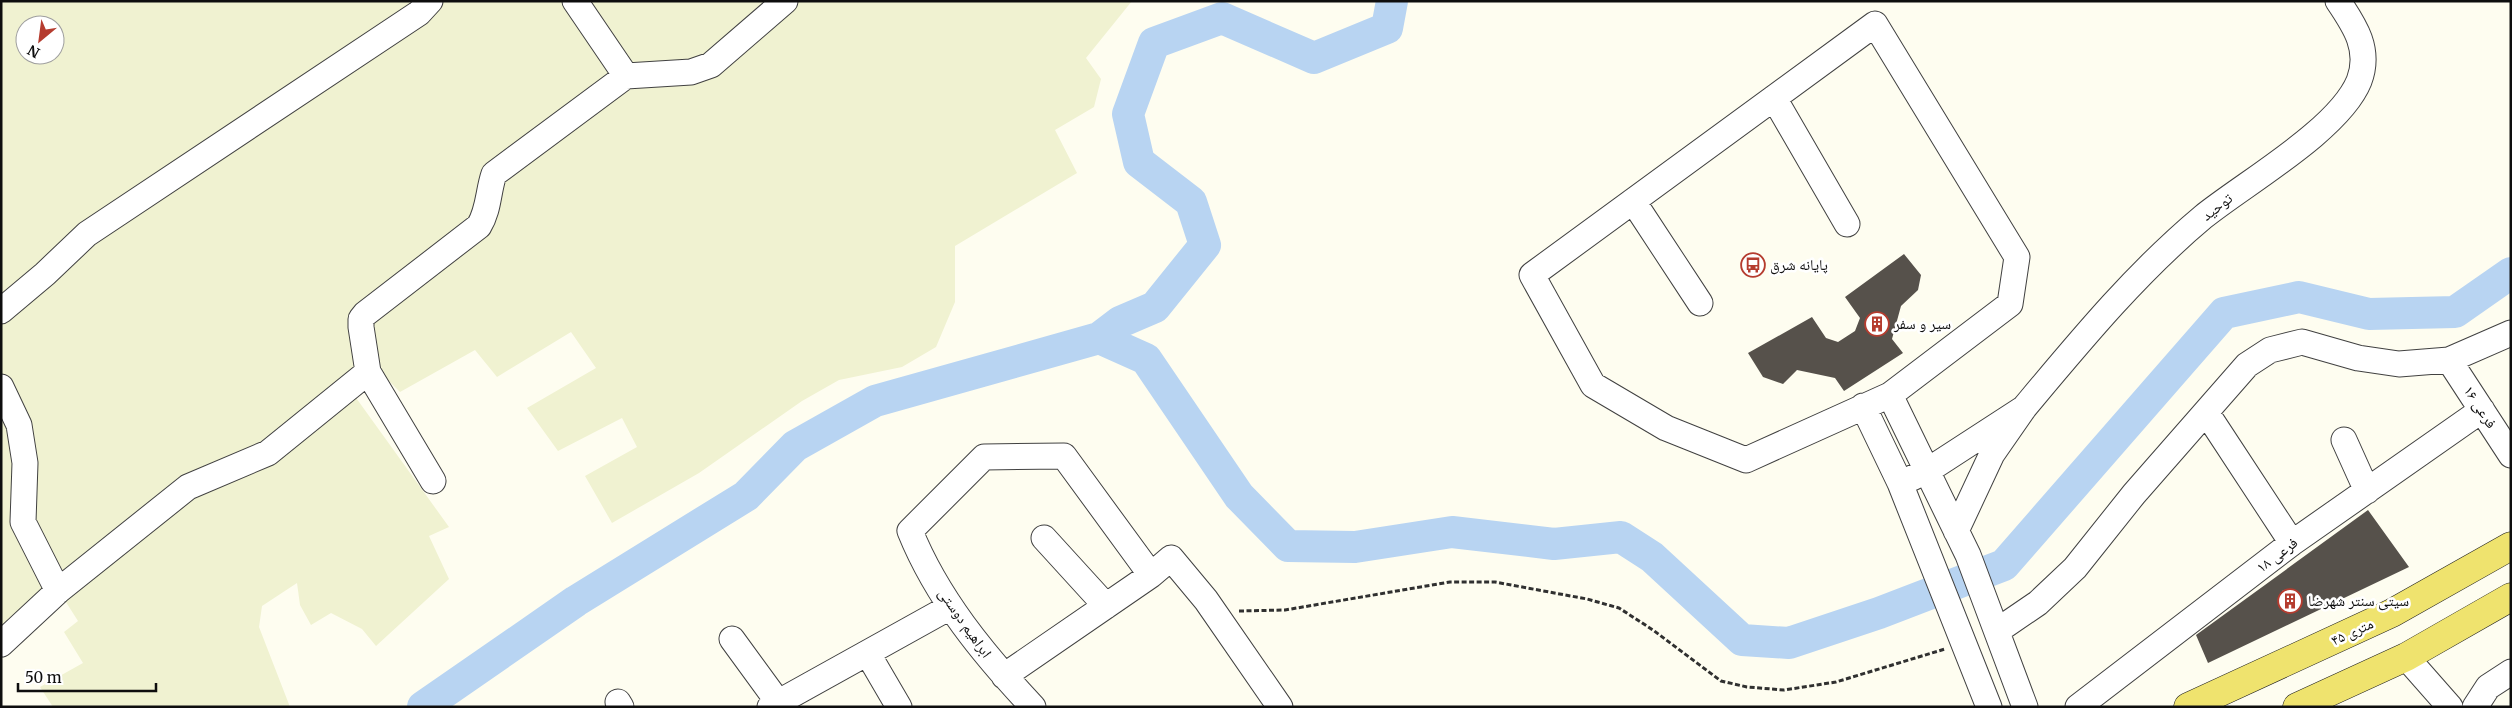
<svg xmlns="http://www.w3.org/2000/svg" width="2512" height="708" viewBox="0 0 2512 708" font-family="Merriweather,'Noto Naskh Arabic',serif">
	<rect width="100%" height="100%" fill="#fefdf0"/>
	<path fill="#f0f2d1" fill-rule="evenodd" d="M1,1h1131l-46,57 15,21 -7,28 -39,23 22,43 -122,73v56l-19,45 -34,20 -63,13 -37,21 -103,72 -87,50 -27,-47 52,-29 -15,-29 -64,33 -31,-43 69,-40 -25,-36 -74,45 -22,-27 -75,42 -22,-22 -24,25 95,132 -20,9 20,43 -73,67 -14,-17 -31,-16 -20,12 -11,-20 -3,-22 -35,23 -3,21 31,80h-237l-13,-20 43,-24 -19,-31 14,-11 -14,-22 -63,59zM25,25h30v30h-30z"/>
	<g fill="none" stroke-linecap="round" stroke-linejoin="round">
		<path stroke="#b8d4f2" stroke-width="32" d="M1099,338l21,-16 35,-15 50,-62 -14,-43 -52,-40 -11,-48 26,-71 68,-25 92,40 73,-30 5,-27
			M423,707l153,-106 170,-105 49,-50 80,-45 224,-63 47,21 93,137 49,50 67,1 97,-15 102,12 67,-7 31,20 90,83 47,3 90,-30 125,-48 220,-252 75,-16 70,17 86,-2 56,-39"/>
	</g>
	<path fill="#56514b" d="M1904,254l17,21 -3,15 -17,16 -9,33 11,14 -59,38 -9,-13 -38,-8 -14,14 -20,-7 -15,-24 64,-36 14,21 12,4 17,-11 5,-13 -15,-21z
		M2368,510l41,57 -201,96 -12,-28z"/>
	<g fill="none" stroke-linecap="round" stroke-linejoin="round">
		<g stroke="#414141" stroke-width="27">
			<path id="minor" d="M575,1l51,75
				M1875,24l142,233 -7,47 -120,91 -144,65 -80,-32 -73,-43 -61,-110z
				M1774,98l73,126
				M1633,201l67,102
				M1,311l44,-37 42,-40 332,-221 11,-12
				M2449,360l62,95
				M1,387l18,38 6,38 -2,59 35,69
				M1890,395l78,160 57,152
				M1863,406l37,77 89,224
				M2024,408c56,-67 112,-135 179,-191 42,-34 136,-87 156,-136 12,-31 -4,-55 -21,-80
				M2206,412l86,131
				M2344,440l23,51
				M1912,478l15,-7 97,-63 -32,46 -36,77
				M433,481l-65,-109 -7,-45v-8l4,-5 114,-88c10,-16 9,-35 15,-52l132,-98 65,-4 20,-7 74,-64
				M1044,538l62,68
				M1997,631l41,-28 37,-35 59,-74 113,-129 23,-15 32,-8 56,16 41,6 50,-4 62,-27
				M732,639l46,63
				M1,644l57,-53 130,-104 80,-34 100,-81
				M868,654l31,53
				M2406,657l44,50
				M1004,676l147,-101
				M618,702l3,5
				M770,707l180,-100
				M1033,707c-49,-52 -96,-109 -123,-176l74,-74 80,-1 87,119 20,-17 35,42 74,107
				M2078,707l214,-164 190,-133
				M2475,707l13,-20 23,-15"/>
		</g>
		<g stroke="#1f1f1f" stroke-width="29">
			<path id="major" d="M2188,707l204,-94 119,-67
				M2297,707l109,-50 105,-60"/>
		</g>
		<path stroke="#303030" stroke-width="3" stroke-dasharray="5 2.5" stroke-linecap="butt" d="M1239,611l46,-1 165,-28h45l92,17 32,9 34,22 68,51 26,6 37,3 52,-8 109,-33"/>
		<use href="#minor" stroke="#fff" stroke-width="25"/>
		<use href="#major" stroke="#efe36e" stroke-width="28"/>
	</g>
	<defs>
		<g id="bus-ring" transform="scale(1.25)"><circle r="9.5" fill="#fff" stroke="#b53c2f" stroke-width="1.5"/><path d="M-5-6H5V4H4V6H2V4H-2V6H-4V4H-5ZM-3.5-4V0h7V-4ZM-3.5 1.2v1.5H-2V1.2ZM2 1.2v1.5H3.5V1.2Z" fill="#b53c2f"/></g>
		<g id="building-ring" transform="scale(1.25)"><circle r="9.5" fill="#fff" stroke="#b53c2f" stroke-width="1.5"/><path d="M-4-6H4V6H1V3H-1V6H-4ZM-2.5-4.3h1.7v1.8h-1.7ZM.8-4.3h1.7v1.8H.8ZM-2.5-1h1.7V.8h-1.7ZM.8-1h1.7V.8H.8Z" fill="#b53c2f"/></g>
	</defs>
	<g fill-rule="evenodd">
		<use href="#bus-ring" x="1753" y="265"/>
		<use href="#building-ring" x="1877" y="324"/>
		<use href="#building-ring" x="2290" y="601"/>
	</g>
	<g text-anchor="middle" stroke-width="5" stroke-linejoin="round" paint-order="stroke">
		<g font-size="15" fill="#0e0e0e" stroke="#fff">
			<text transform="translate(2217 207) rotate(-38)" y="5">توحید</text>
			<text transform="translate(2480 407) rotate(57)" y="5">فرعی ۱۶</text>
			<text transform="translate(2277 555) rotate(-37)" y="5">فرعی ۱۸</text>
			<text transform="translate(965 623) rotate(55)" y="5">ابراهیم دوستی</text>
			<text transform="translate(2352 632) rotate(-25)" y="5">۴۵ متری</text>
		</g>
		<g font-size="15" fill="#0e0e0e" stroke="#fff" text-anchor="start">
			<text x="1770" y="270">پایانه شرق</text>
			<text x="1894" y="329">سیر و سفر</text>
			<text x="2308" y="606">سیتی سنتر شهرضا</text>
		</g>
	</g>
	<rect width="2512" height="708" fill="none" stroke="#0e0e0e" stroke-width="5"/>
	<g transform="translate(40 40) rotate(209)"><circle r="24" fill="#ffffff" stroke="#9f9f9f"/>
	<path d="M0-4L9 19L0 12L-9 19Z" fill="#b53c2f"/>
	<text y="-8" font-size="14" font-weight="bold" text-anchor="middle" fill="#0e0e0e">N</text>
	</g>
	<path d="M18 683v8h138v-8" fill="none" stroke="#0e0e0e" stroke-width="2.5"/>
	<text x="25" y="683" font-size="15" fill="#0e0e0e" stroke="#ffffff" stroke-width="4" paint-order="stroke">50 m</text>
</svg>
